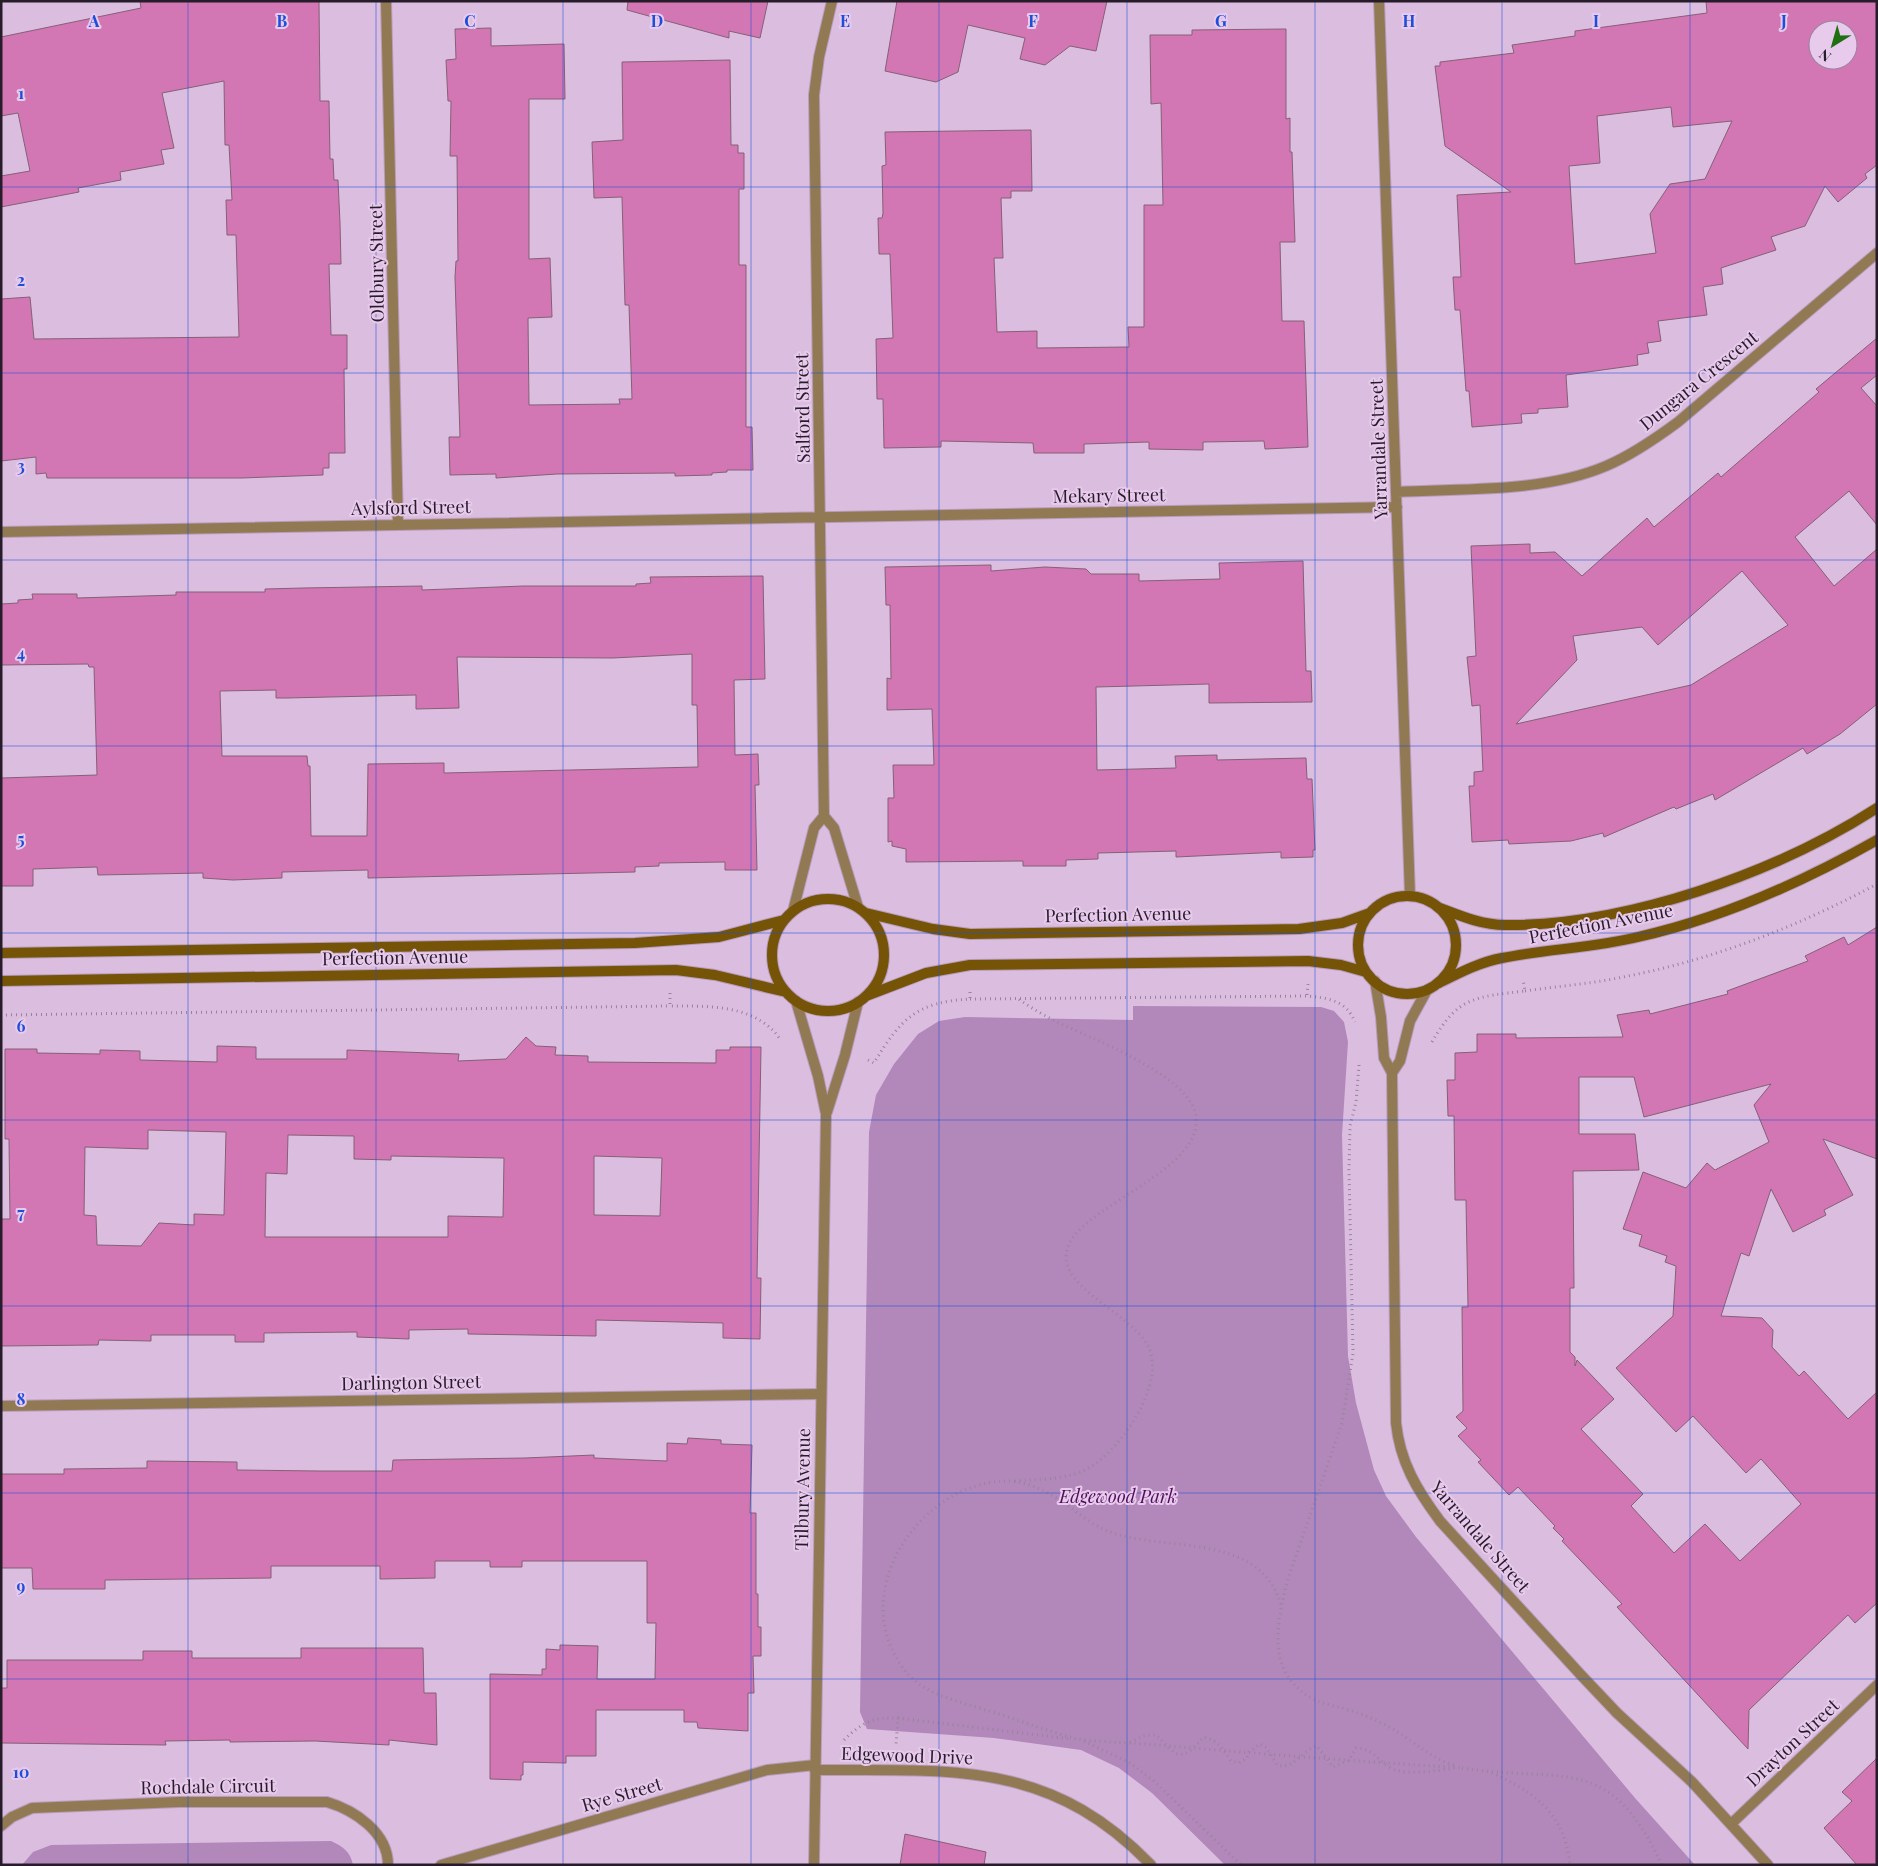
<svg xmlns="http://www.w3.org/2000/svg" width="1878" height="1866" viewBox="0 0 1878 1866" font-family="'Playfair Display',serif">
	<rect width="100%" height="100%" fill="#dbbde0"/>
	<path fill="#b287ba" d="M1133,1006l188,1 13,4 10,11 4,20 -6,93 6,221 8,47 18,67 12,26 30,41 219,261 60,67h-470l-73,-72 -33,-25 -38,-18 -87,-12 -127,-9 -7,-17 9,-580 7,-37 18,-31 24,-30 21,-13 26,-4 168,3z
		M331,1841c11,5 20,11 22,24h-331l11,-13 18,-7z"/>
	<path fill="#d376b4" stroke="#856077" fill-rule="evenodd" d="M140,1h179l1,100h9l1,58h3l1,21h4l2,43 1,41h-12l2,71h16v34h-3l1,84h-16v15h-6v7l-81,3h-195l-1,-5 -10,1v-17l-35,4v-162l29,-2 4,42 205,-2 -3,-102h-9l-1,-35h6l-3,-55h-4l-1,-64 -62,12 12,55 -13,2 3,14 -44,8 1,8 -43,8 1,4 -78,15v-31l29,-5 -12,-58 -17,3v-79l140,-29z
		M628,1h140l-8,37 -31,-7v7l-102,-28z
		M897,1h210l-11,50 -26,-5 -25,19 -25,-6 5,-21 -57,-13 -10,47 -22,10 -51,-11z
		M1706,1h171v164l-12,9 2,4 -29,24 -13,-16 -20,40 -34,11 5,13 -55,18 2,16 -20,3 4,28 -49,6 3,20 -14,2 2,10 -12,2 1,10 -72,10 2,32 -30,2v4l-17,1 1,9 -50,4 -3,-36h-3l-6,-81h-5l-2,-33h8l-4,-82 54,-3 -66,-46 -10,-80h5v-4l74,-9 -2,-8 63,-9v-5l132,-18zM1818,30h30v30h-30zM1671,107l2,20 59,-6 -27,58 -35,5 -20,30 6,39 -81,11 -6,-98 31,-3 -3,-47z
		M491,28v18l73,-2 1,55h-36v160l21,-1 2,59 -24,1 1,87 91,-1 -1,-5h13l-3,-94h-4l-3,-108 -28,1 -2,-56 31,-2 -1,-78 108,-2 1,85h7v8h6v36h-5v76h7v162h6l1,43h-26v2l-15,1v2l-37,1v-3l-118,1 -61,4v-4l-46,1 -1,-38h11l-5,-160 1,-16h2l-1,-105h-7l1,-55h-3l-2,-41 10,-1 -1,-30z
		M1286,29v90l4,-1v34h2l3,90h-15l2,79h22l4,126 -43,2 -1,-8 -61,1v8l-54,-1v-7l-65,2v9h-50l-1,-10 -92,-2v6l-57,1 -1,-49h-6l-1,-60 17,-1 -3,-84h-11l-1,-36h4l1,-5 -1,-47 4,-1 -1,-33 146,-2 1,61h-21v7h-10l2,60h-9l3,74 40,-1v17l92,-1 -1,-20h16v-122h19l-2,-102 -10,1 -1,-69h42v-5z
		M1877,338v37l-16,13 16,18v119l-28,-34 -54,46 39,49 43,-37v155l-37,30 -33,20 -4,-6 -88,52 -2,-6 -37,15 -2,-2 -70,30 -1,-4 -32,8 -62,3 -1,-4 -36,2 -3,-56h5v-14l9,-1 -3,-66 -8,1 -5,-49 9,-1 -5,-110 59,-2v9l25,-1 27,24 65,-58 7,9 64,-54 3,4 98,-85 -3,-3zM1742,571l46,54 -97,60 -175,39 61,-64 -4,-24 69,-9 16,18z
		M1303,561l3,110h5l1,31 -103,1v-19l-113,3 1,83 79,-2 -1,-12 42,-1v5l89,-2 1,21h5l3,71h-2v7l-32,1v-6l-105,5v-6l-78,2v6l-32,1v6h-43v-5l-117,1v-13l-14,-3v-5l-4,1v-44h6l-1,-33h41l-2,-56 -45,1v-32l4,1 -1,-74h-4l-1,-38 106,-2v6l54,-4 41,2 5,5h48v7l81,-2 -1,-16z
		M763,576l2,103 -31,1 1,75 23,-1 1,31h-4l2,85h-32v-8l-66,1v3l-24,1v5l-267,6v-8l-86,2v6l-49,2 -30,-2v-5l-105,2 -1,-8 -64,2v17h-32v-108l96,-3 -3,-108h-5l-1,-3 -87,1v-61l17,-1v-3l15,-1 -1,-5h45v4l99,-3v-3h89v-3l38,-1 119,-2v4l101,-4h113v-2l15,-1 -1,-6zM692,654v51h5l1,62 -254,6v-10l-76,1 -1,72h-56l-1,-70h-2l-1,-10h-85l-2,-65 56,-1v8h11l129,-3v14l43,-1 -2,-51 156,1z
		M1877,927v232l-54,-20 30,56 -29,15 2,5 -33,17 -22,-43 -22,67 -8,-3 -20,63 41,2 11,12 -1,17 27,29 5,-5 44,48 29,-27v211l-22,20 -7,-8 -99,95 -1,39 -131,-142 5,-3 -60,-63 2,-2 -11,-11 2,-2 -37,-39 -9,8 -31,-33 3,-2 -23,-24 9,-8 -11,-11 7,-6 -1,-104h6l-2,-107h-11l-1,-84h-6l-1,-36h8v-27l22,-1v-18h39v4l107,-1 -6,-22 32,-5 1,4 78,-20 -1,-3 81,-30 -3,-5 39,-19 4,8zM1579,1077h55l10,40 127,-33 -17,21 15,37 -54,28 -8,-7 -21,25 -43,-16 -20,57 19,6 -3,11 28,10 -2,6 11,4 -3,50 -57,52 60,64 17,-16 53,57 15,-14 40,45 -61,57 -35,-37 -31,29 -43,-47 12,-12 -62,-65 33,-30 -37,-39 -2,6v-9l-5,-5v-64h4l-1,-117 66,-1 -4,-36h-56z
		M526,1037l10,9 20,1 -1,8 33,1v6l128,1v-13h14v-3h31l-4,231h4l-1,61 -37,-1v-15l-127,-3v16l-128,-2v-5l-59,1v9l-52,-2v-5l-93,1v9h-29v-7h-84v6l-52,-1 -1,5 -97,1v-127h9l-1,-80h-4v-90h32v4l63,1v-4l40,1v9l77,2v-16l39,1v12h91v-9l112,4 -1,7 48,-2zM148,1130l78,2 -2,83 -30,-1v11l-35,-2 -18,23 -44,-1 -1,-29 -12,-1 1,-68 63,2zM288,1135l66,1v23l37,1v-4l113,2 -1,59 -55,-1v21h-183l1,-64 21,1zM594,1156l68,2 -2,58 -66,-1z
		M688,1438l33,2v4l31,1 -2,68h6v81h2v33h3v29h-8l1,37h-6v38l-50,-3 -1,-6h-13v-12h-88v46h-30v7l-43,-1v13h-2v5l-31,-1v-105l52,1v-6h4v-20l14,1v-5l38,1 -1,33h58l1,-56h-9v-62h-125v6h-32v-6h-55v17l-55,1v-13h-109v12l-166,2v9h-72l-1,-21h-31v-94h63v-5l83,-1v-7l90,1v8l83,1h72l1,-11 132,-2 69,-3v3l73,3v-18l20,1z
		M301,1648h122l1,45h12l1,52 -48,-5v5l-74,-4 -85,1v-2l-65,1 1,4 -165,-2v-55h6v-28h136v-9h49v7h109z
		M1877,1758v107h-20l-33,-37 28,-27 -10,-9z
		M905,1834l81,18 -2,13h-84z"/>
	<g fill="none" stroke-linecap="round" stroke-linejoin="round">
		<g stroke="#b79dbb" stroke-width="12">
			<path id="minor" d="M386,1l12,523
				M832,1l-13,56 -5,38 10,721 10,12 24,79
				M1379,1l31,895
				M1397,492c68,-4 145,1 209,-26 26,-11 49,-27 72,-44l199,-169
				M1,532l1396,-25
				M793,911l21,-83 10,-12
				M1,1406l820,-12
				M815,1770c135,1 234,-11 336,95
				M1731,1824l146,-139
				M1,1826l11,-9 20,-9 147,-6h148c27,8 61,30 61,63
				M441,1865l326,-95 48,-5"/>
		</g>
		<g stroke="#b79dbb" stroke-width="12">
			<path id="tertiary" d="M1375,981l6,36 3,41 8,15 4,350c4,39 21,67 44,98l141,154 36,38 75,69 76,83
				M796,1001l22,75 8,38 -12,751
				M1392,1073l8,-12 10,-40 17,-31
				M827,1112l18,-57 13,-53"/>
		</g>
		<g stroke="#b79dbb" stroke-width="12">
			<path id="secondary" d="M1358 945a49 49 0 1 1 98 0a49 49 0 1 1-98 0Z
				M772 955a56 56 0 1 1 112 0a56 56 0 1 1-112 0Z
				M1440,908c21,8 42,17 65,17 121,1 271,-52 372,-117
				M866,913l67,16 37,5 329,-5 43,-6 28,-10
				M1,953l634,-10 84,-6 65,-17
				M1,981l675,-11 39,5 71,17
				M1439,983c20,-10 41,-21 63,-25 45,-9 91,-10 136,-21 85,-19 163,-54 239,-97
				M866,996l60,-23 44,-8 338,-4 33,4 25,7"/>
		</g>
		<path stroke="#9a839e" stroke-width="3" stroke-dasharray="1 4" stroke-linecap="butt" d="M1308,984l-1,12c21,2 39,4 48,26
			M1525,991c33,-5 66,-7 98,-14 89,-17 174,-50 254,-93
			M670,993v13c37,0 86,-2 110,33
			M970,999l337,-3
			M1,1015l669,-9
			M1432,1042c26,-46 44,-45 93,-51l-2,-12
			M868,1060l6,3c27,-45 43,-61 96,-64v-11
			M1359,1065l-3,37 -6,24 -1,44 4,183 -11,70 -55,159c-11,44 -21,93 28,118 10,5 22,6 33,10 12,3 24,8 35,14 26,12 45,34 73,42
			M1015,1481c22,-2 47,-1 68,-10 35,-16 83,-85 66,-123 -16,-36 -102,-63 -79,-106 22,-40 140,-76 125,-130 -10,-38 -104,-74 -138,-90 -14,-7 -27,-15 -40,-24
			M1281,1604c-22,-70 -109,-53 -165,-70 -18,-5 -34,-18 -49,-29 -16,-12 -38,-23 -58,-24 -77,-1 -147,87 -120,161 6,16 16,32 30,42 20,14 46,19 70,27 29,9 58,20 88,28 11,2 23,2 34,3 23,1 47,3 70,5 94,8 188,15 282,21
			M898,1718l173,21
			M844,1740c17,-17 29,-23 54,-22l-2,27
			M1084,1741l46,22 25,19 86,83
			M1130,1742l16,-7h10c12,9 20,29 36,14 5,-4 7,-8 12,-12 15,4 19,12 27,24l8,2 8,-5 2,-6 11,-8 7,4 10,17c18,5 24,-15 40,-19l16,21 16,-7 7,-12c17,0 23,15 37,21 18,7 42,1 60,0
			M1462,1768c103,16 146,-17 200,97
			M1487,1771c45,19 78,41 83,94"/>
		<use href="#minor" stroke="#917a53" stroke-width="10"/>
		<use href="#tertiary" stroke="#917a53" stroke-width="10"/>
		<use href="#secondary" stroke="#755407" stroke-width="10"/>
	</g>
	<path fill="none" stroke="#1d4ed8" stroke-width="1" stroke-opacity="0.55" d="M188,1v1864M376,1v1864M563,1v1864M751,1v1864M939,1v1864M1127,1v1864M1315,1v1864M1502,1v1864M1690,1v1864M1,187h1876M1,373h1876M1,560h1876M1,746h1876M1,933h1876M1,1120h1876M1,1306h1876M1,1493h1876M1,1679h1876"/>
	<g text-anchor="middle" stroke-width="4" stroke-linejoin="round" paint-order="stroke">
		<g font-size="18" fill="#271c29" stroke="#e8caed">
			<text transform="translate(377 263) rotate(-91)" y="6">Oldbury Street</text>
			<text transform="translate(1699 381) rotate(-39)" y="6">Dungara Crescent</text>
			<text transform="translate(803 408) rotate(-91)" y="6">Salford Street</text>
			<text transform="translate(1379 449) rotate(-92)" y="6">Yarrandale Street</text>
			<text transform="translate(1109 496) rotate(-1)" y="6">Mekary Street</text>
			<text transform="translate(411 508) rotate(-1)" y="6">Aylsford Street</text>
			<text transform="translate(1118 915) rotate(-1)" y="6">Perfection Avenue</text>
			<text transform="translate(1601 924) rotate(-11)" y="6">Perfection Avenue</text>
			<text transform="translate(395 958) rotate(-1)" y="6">Perfection Avenue</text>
			<text transform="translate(411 1383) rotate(-1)" y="6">Darlington Street</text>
			<text transform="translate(803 1489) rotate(-89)" y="6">Tilbury Avenue</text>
			<text transform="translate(1480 1537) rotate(49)" y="6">Yarrandale Street</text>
			<text transform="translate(1793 1743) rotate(-43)" y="6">Drayton Street</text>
			<text transform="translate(907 1756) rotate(2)" y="6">Edgewood Drive</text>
			<text transform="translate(208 1787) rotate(-1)" y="6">Rochdale Circuit</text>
			<text transform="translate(622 1795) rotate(-16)" y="6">Rye Street</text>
		</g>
		<g font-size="18" font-style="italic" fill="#4f0d5a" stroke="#e8caed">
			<text x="1118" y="1503">Edgewood Park</text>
		</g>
	</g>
	<g font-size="16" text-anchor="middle" font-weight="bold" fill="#1d4ed8" stroke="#e8caed" stroke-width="4" stroke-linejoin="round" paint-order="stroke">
		<text x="94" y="27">A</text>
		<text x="282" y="27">B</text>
		<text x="470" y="27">C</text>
		<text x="657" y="27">D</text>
		<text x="845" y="27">E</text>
		<text x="1033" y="27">F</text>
		<text x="1221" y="27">G</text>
		<text x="1409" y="27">H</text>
		<text x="1596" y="27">I</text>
		<text x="1784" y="27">J</text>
		<text x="21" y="99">1</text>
		<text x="21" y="286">2</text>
		<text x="21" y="472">3</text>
		<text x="21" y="659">4</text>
		<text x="21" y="845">5</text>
		<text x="21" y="1032">6</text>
		<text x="21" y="1219">7</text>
		<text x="21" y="1405">8</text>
		<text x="21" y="1592">9</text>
		<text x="21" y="1778">10</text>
	</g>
	<rect width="1878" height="1866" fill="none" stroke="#271c29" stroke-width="5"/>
	<g transform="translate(1833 45) rotate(217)"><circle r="24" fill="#e8caed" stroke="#9b849f"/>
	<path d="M0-4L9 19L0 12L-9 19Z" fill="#216f13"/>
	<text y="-8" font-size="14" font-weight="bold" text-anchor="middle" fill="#271c29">N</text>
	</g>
</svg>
